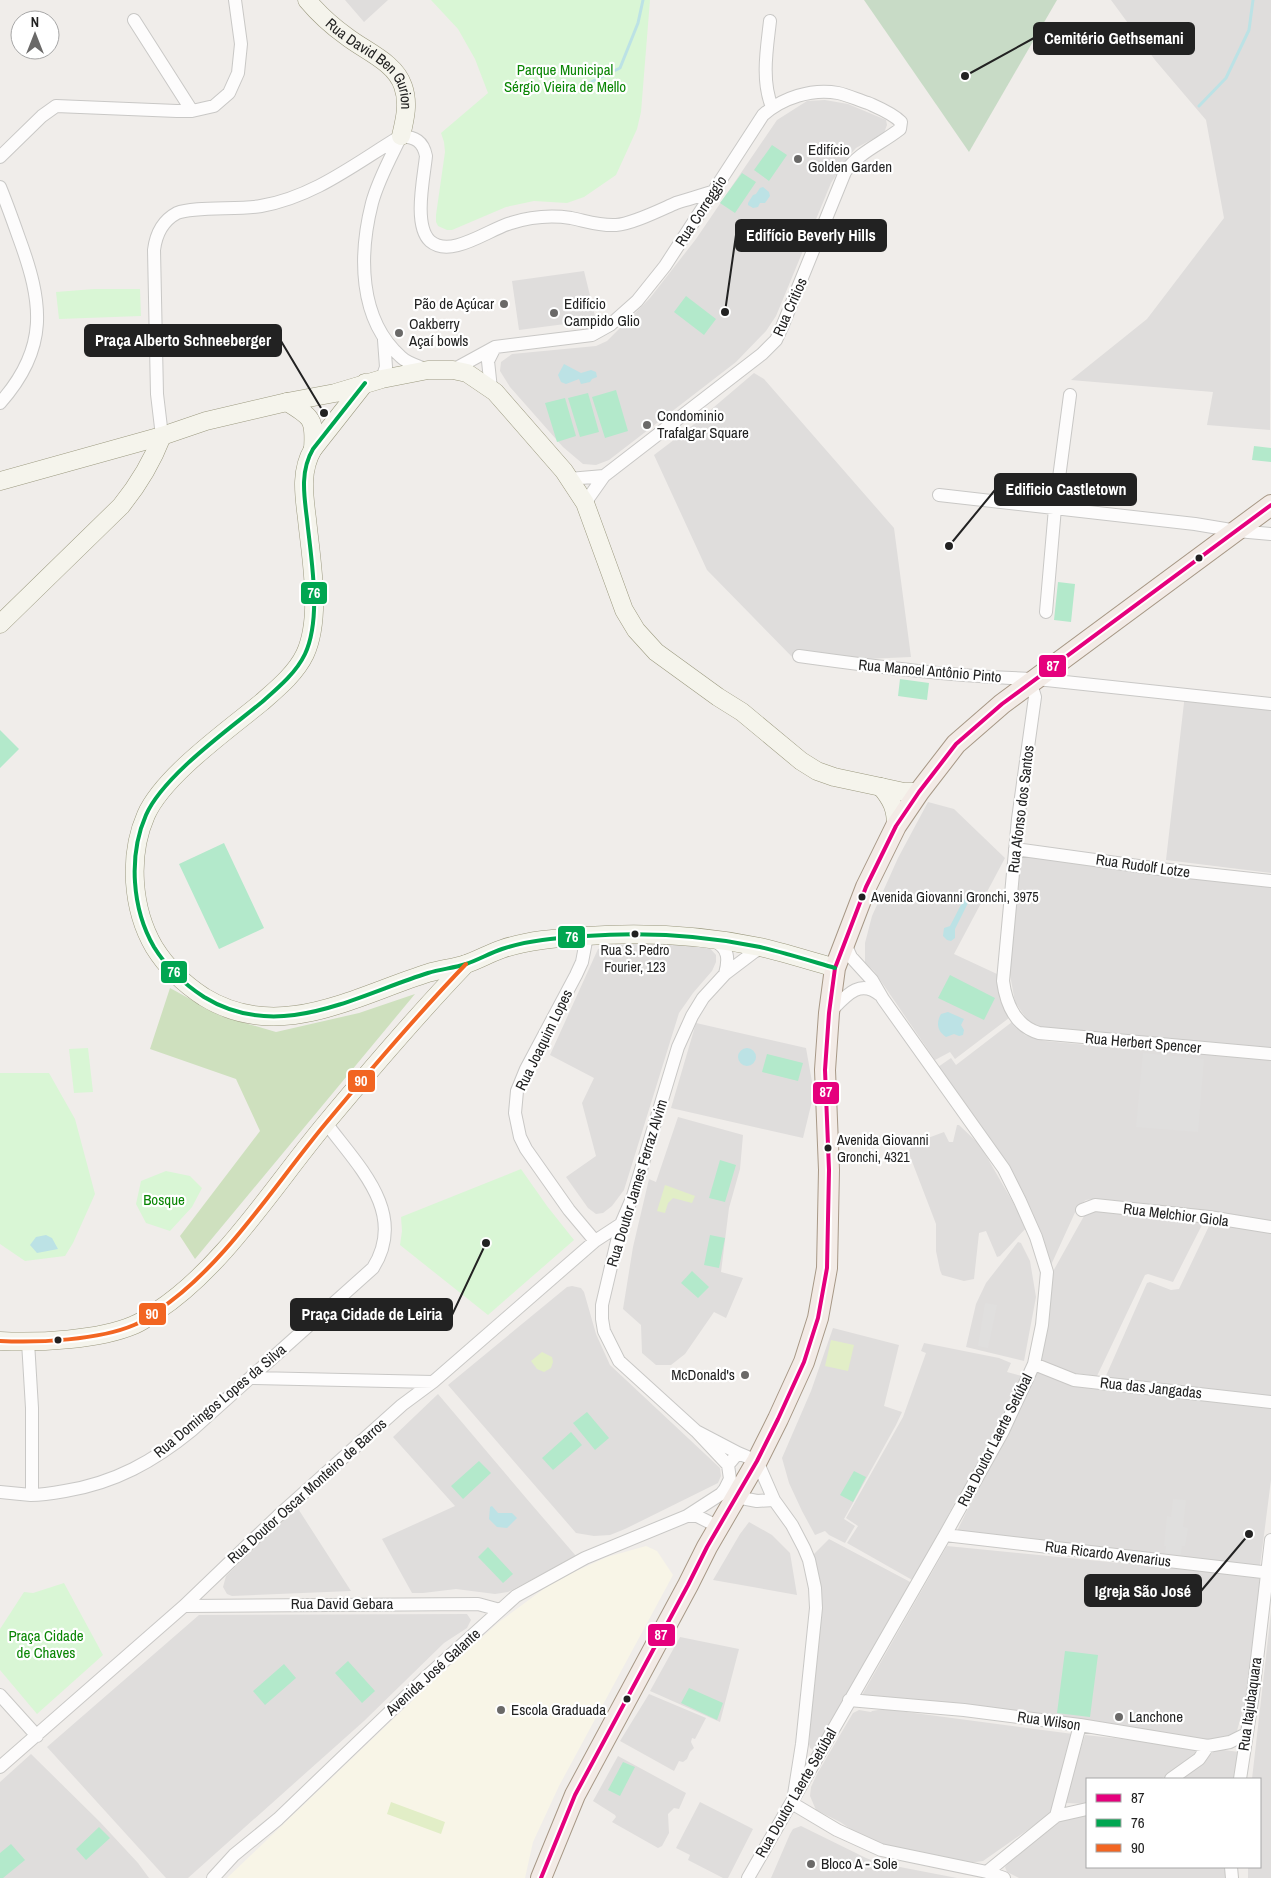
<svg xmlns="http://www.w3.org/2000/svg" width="1271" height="1878" viewBox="0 0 1271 1878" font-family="'Archivo Narrow',sans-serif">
	<rect width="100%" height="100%" fill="#f0edea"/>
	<path fill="#dfdddc" d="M345,0h43l-24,22z
		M1111,0h160l-1,430 -63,-5 6,-33 -142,-12 76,-61 77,-101 -18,-98 -51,-60z
		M825,100l23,4 38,16 1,5 -3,8 -28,15 -9,10 -16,25 -55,133 -10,15 -30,31 -127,98 -13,5 -13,-1 -20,-17 -53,-60 -10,-16 1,-9 11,-8 84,-8 11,-5 43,-43 46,-59 81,-119 30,-19z
		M584,271l12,49 -77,10 -7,-49z
		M754,373l10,6 130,149 17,129 -114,5 -90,-92 -53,-115 33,-25z
		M1185,694l86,10v169l-105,-13z
		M928,802l26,7 51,49 -51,96 43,20 3,26 9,18 -54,41 -5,-7 -15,8 -61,-89 -9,-8v-20l7,-27 26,-58z
		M1020,856l251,31v162l-237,-19 -19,-28 -6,-33z
		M660,943l47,2 9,10v7l-4,9 -19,22 -14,20 -55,177 -12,16 -9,7 -7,1 -8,-6 -22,-31 30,-21 -14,-53 12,-25 -44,-23 48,-106 10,-4z
		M1012,1022l13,13 20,6 75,7 151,9v164l-178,-22 -7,1 -8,6 -27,59 -27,-71 -86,-127 13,-9 5,7z
		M696,1023l110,25 8,45 -11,45 -132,-30z
		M678,1117l65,18 -3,34 -11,39 -8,64 22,6 -17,40 -12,-6 -29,42 -14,11h-15l-14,-12 -1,-28 -18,-16 10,-62 16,-68 7,3z
		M957,1125h2l21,20 47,82 -27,29 -3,1 -11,-26 -7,2 -5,46 -10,2 -22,-6 -2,-5 -4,-19v-27l-28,-73 9,-9 27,-10 5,10h4z
		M1095,1211l108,12 -30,59 -25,-8 -3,1 -48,101 -30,-4 -26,-10 10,-87 33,-59z
		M1210,1224l61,9v163l-166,-18 42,-95 3,-1 21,8 8,-1z
		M1018,1242l3,1 9,18 6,36 -12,64 -58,-14 10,-43 10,-21z
		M572,1286l9,2 3,4 12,42 14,31 110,103 1,8 -3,7 -93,46 -15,6 -16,1 -18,-3 -128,-148 119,-98z
		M833,1328l66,17 -15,61 18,6 -6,13 -52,94 11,7 -10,17 -16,-8 -4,-4 -10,4 -13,-24 -13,-28 -7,-25 29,-67z
		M924,1343l75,15 12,5 -4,9 15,4 -12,32 -45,85 -3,-2 -6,9 -42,81 -67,-38 11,-17 -12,-8 57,-101 23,-64 -5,-2z
		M1037,1369l28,14 206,21v76l-11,86 -303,-35z
		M438,1394l94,111 44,51 -68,36 -13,2 -39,-5 -33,4h-11l-30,-54 73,-33 -62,-69z
		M297,1507l54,84 -119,5 -5,-2 -4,-7 3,-11z
		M749,1522l23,13 18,18 7,42 -84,-15 27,-46z
		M829,1539l85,45 -77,127 -22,40 -5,-3 -1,-4 6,-83 -3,-105z
		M947,1546l314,31 -14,118 -10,36 -4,4 -13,5 -15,1 -343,-46z
		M1271,1612v266h-23v-11h12v-88h-8z
		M467,1614l4,6 -4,8 -23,15 -80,78 -176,157h-22l-119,-131 152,-132z
		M680,1637l59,12 -19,73 -70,-31z
		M649,1694l57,24 -11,21 -3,-1 -1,4 3,6 -4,4 -3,7 -4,3 -4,-1 -5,10 -54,-30z
		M884,1709l189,25 -17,61 -7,20 -66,46 -14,2 -94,-18 -35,-23 -24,-12 -6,-14 1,-9 6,-13 36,-61 6,-3 12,2 1,-1z
		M1085,1735l113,12 1,6 -27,21 -12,5h-73v25l-21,-1 3,-19z
		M1217,1749l29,4 -8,26h-57z
		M31,1754l69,68 38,41 11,15h-149v-96z
		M618,1756l68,37 -7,16 -5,-1 -6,6 1,19 -7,13 -4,2 -46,-26 4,-5 -1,-2 -22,-14z
		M700,1802l53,27 -25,49h-5l-35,-18 2,-5 -14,-7z
		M1087,1809v58h142v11h-210l-12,-6 -2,-5 9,-11 46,-36z
		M801,1826l65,32 13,5 78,15h-186l19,-44 3,-5z"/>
	<path fill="#f8f5e7" d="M646,1546l11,5 16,24 -114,211 -26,56 -8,36h-298l208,-199 64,-57 57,-42 51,-23z"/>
	<path fill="#e2eec7" d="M665,1185l30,11 -3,7 -19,-5 -5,5 -3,10 -8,-2z
		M831,1340l23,5 -6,26 -23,-5z
		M542,1352l10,5 1,5 -2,6 -7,4 -7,-3 -6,-8z
		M391,1802l54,20 -4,12 -54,-20z"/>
	<path fill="#cee0be" d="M170,988l51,28 55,16 83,-19 56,-19 -220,265 -15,-23 80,-105 -24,-52 -86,-30z"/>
	<path fill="#c8dbc6" d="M864,0h193l-88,152z"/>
	<path fill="#d9f6d5" d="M431,0h219l-9,112 -4,17 -21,46 -32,22 -17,6 -33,-2 -28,6 -54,23h-5l-9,-4 -2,-4v-7l9,-63 -1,-10 -3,-9 47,-40 -13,-34 -17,-30z
		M94,289h46l1,27 -82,3 -3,-27z
		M88,1048l5,44 -19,1 -5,-44z
		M0,1073h49l26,46 20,75 -22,49 -8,13 -40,5 -25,-17z
		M521,1169l26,37 27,34 -86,75 -88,-70 2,-14 -1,-14z
		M166,1171l24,5 12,12 -10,19 -22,24 -24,-8 -10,-19 5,-23z
		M64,1583l39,72 -66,59 -37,-44v-41l24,-37 9,1z"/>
	<path fill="#b3e9cb" d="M772,145l15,10 -18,26 -15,-11z
		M742,173l14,9 -21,31 -15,-10z
		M686,296l30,23 -12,16 -30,-23z
		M616,390l12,41 -23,7 -13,-41z
		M588,393l11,39 -19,5 -12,-39z
		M565,398l11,38 -19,6 -12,-39z
		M1254,446l17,2v14l-19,-2z
		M1058,582l17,2 -4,38 -17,-2z
		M900,679l29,4 -2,17 -29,-4z
		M0,730l19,19 -19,19z
		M224,843l40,85 -45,21 -40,-85z
		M950,975l45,23 -11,22 -46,-22z
		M767,1054l36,9 -5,18 -36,-9z
		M720,1160l16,5 -11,37 -16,-4z
		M710,1235l15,3 -6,30 -15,-3z
		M692,1271l17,16 -11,11 -17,-15z
		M587,1412l22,26 -14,12 -22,-27z
		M571,1432l11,13 -29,25 -11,-12z
		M479,1461l12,12 -28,26 -12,-13z
		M854,1471l12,6 -13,25 -13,-7z
		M488,1547l25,27 -10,9 -25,-26z
		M1065,1651l33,4 -8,62 -33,-4z
		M348,1661l27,30 -13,12 -27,-30z
		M284,1664l12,14 -31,27 -12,-14z
		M689,1688l34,15 -6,17 -36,-17z
		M623,1762l12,5 -15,29 -12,-6z
		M99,1827l11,11 -24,22 -10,-11z
		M11,1844l14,16 -22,18h-3v-25z"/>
	<path fill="#e0dfde" d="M1143,1053l61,6 -6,73 -62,-5z
		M985,1303l12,2 -9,43 -10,-2z
		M1173,1499l13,1 -3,27 5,1 -3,18h-3l-2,12 -15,-1 1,-11h-2l3,-30 4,1z"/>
	<path fill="#bce2e5" d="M763,187l6,5 1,4 -5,7h-5l-2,4 -5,1 -5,-3v-2l5,-8 3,-1 4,-6z
		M564,364l17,9 10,-3 5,2 1,5 -5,2 -2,3 -9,2 -2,-5 -13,5 -5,-2 -3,-7z
		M964,899h3l2,2 -14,28v9l-4,3 -4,-1 -4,-4 1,-8 6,-2z
		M948,1012l16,7 -3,6 3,5 -1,5 -4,1 -5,-2 -8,3c-9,-6 -10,-14 -5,-23z
		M738 1057a9 9 0 1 1 18 0a9 9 0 1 1-18 0Z
		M46,1235l6,3 6,11 -21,4 -7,-8 6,-8z
		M492,1506l6,7h14l5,5 -10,10 -10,-1 -8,-8 1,-12z"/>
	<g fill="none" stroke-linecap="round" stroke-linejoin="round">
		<path stroke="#bce2e5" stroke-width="3" d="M585,85l35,-17 18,-45 5,-23
			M1199,106l27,-28 23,-48 4,-30"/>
		<g stroke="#c9c8c6" stroke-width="14">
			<path id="street" d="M134,20l58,91
				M770,21c-3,27 -9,59 2,86
				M401,136c14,1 22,5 25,20 -2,21 -13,69 4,85 21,18 59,-12 81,-18 19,-6 39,-8 60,-5 15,3 29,8 45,7 16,-1 44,-15 60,-22 12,-4 24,-7 36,-11
				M401,136c-10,21 -23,44 -29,67 -13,51 -14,116 29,154 7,7 18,9 27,13
				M0,157l42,-41 14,-10 121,5h15l22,-5 15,-13 9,-20 3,-29 -6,-44
				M0,187c7,17 13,34 19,51 24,65 30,110 -19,165
				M453,370l42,-23 97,-12 18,-10 27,-24 28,-35 98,-151c19,-17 49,-27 75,-22 10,2 20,7 30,10 11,5 24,10 33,19l-1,7c-19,15 -41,23 -55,43l-63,155 -6,13 -14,14 -158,122 -19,27
				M382,379l4,-12 -2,-27
				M491,389l-3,-28 7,-14
				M162,436l-5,-42 -3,-144c2,-16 8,-29 23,-37 17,-7 62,-3 84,-7 53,-9 95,-43 140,-70
				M569,479l35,-3
				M939,495l256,29 42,7 34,3
				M1046,612l9,-104 15,-113
				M799,656c79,11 158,21 238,23l234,25
				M1031,684l4,13 -17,122 -15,162c3,22 12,45 36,52l232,21
				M1015,849l145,20 111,12
				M587,936l-5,26 -6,13 -50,94 -9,22 -2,22 5,24 6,12 43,61 26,31
				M714,941c15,7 15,18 11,33
				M829,1013c15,-15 30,-36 51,-18
				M1082,1210l13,-5 114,12 62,10
				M28,1342l4,66v87
				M1034,1364l40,16 197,22
				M251,1378l182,4
				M696,1431l42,22 19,8 17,39 18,25 12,23 5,12 6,28 1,20 -14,136 -9,57 2,4 42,25 44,20 106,22 17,6
				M728,1465l-32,-34 -77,-70 -15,-30 -2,-12v-14l19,-81 12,-28 45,-149 14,-31 11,-18 22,-24 29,-22 8,-4
				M0,1492c10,1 21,2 31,3 11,0 23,-2 34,-4 50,-8 89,-30 127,-61l181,-162c35,-55 -15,-102 -47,-145
				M736,1497l21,4 17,-1
				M687,1516h10l22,11
				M945,1535l326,38
				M184,1606l294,-2 22,6
				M0,1695l37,41
				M849,1700l115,10 116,15 128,21 22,-4 16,-8
				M0,1767l184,-161 94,-90 124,-111 31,-23 162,-141 26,-17
				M1171,1779l28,-20 9,-13
				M1240,1779l13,-85 18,-154
				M1056,1816l24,-91
				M1231,1867l1,11
				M987,1872l69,-56 31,-7
				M213,1878l21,-23 44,-36 146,-140 92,-83 69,-38 102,-42 34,-22 4,-5 5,-10 -2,-14 10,-12
				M748,1878l197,-343 58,-104 31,-67 8,-39 5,-53 -11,-35 -16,-36 -16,-32 -121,-170 -11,-19 -21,-23 -6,-13"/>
		</g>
		<g stroke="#9c9a80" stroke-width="19">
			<g id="secondary">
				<path id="s1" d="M307,0c11,13 25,26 39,36 19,15 49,26 57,50 6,17 2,33 -2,50"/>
				<path d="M365,383l-52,66c-13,22 -9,46 -6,70 4,40 15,98 -2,135 -9,19 -27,34 -43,48 -34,28 -99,74 -116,113 -18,41 -14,94 8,132 13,21 30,37 50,50 75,46 151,-1 224,-24 13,-4 26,-5 38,-9 12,-4 24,-11 36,-15 26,-9 56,-11 84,-13 58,-4 116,-1 174,11 26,6 51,14 75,21"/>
				<path d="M287,402c25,15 28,17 26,47"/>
				<path d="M0,481l162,-45 44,-15 81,-19 48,-9 47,-14 46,-9h25l14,3 28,19 69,79 21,32 39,107 12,20 20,22 62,45 24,15 59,49 16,10 17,6 47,10 23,5h15"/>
				<path d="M0,624l121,-118c17,-21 31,-44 41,-70"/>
				<path d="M881,787c11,13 15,22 15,39"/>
				<path d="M0,1341c38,2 99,-1 134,-16 8,-3 16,-9 23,-14 66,-43 118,-127 169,-188 45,-54 91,-108 140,-159"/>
			</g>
		</g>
		<g stroke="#a79886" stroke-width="22">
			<path id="primary" d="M541,1878l34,-83 113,-210 19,-38 50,-86 21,-42 26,-57 14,-44 9,-50 2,-98 -4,-100 4,-57 6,-45 31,-81 30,-61 23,-34 37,-48 46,-40 269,-199"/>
		</g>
		<use href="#street" stroke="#fdfcfc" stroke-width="12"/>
		<use href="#secondary" stroke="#f5f4ec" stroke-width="18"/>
		<use href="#primary" stroke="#f3ebe6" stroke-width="20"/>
		<g stroke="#fff" stroke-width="8">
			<path id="bus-1" d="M541,1878l34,-83 113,-210 19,-38 50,-86 21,-42 26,-57 14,-44 9,-50 2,-98 -4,-100 4,-57 6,-45 31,-81 30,-61 23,-34 37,-48 46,-40 269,-199"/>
		</g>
		<g stroke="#fff" stroke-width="8">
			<path id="bus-2" d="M365,383l-52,66c-13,22 -9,46 -6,70 4,40 15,98 -2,135 -9,19 -27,34 -43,48 -34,28 -99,74 -116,113 -18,41 -14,94 8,132 13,21 30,37 50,50 75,46 151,-1 224,-24 13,-4 26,-5 38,-9 12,-4 24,-11 36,-15 26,-9 56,-11 84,-13 58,-4 116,-1 174,11 26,6 51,14 75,21"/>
		</g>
		<g stroke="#fff" stroke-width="8">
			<path id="bus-3" d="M0,1341c38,2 99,-1 134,-16 8,-3 16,-9 23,-14 66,-43 118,-127 169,-188 45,-54 91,-108 140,-159"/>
		</g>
		<use href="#bus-1" stroke="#e5007d" stroke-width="4"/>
		<use href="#bus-2" stroke="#00a651" stroke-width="4"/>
		<use href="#bus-3" stroke="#f26522" stroke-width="4"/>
	</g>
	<g fill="#6a6968" stroke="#fff" stroke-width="2">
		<circle cx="798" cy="159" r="5"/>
		<circle cx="504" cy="304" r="5"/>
		<circle cx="554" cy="313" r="5"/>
		<circle cx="399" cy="333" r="5"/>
		<circle cx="647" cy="425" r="5"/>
		<circle cx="745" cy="1375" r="5"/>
		<circle cx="501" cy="1710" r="5"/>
		<circle cx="1119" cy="1717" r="5"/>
		<circle cx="811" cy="1864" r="5"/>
	</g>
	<g fill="#222" stroke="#fff" stroke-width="2">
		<circle cx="1199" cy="558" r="4.5"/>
		<circle cx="862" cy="897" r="4.5"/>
		<circle cx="635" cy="934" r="4.5"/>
		<circle cx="828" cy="1148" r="4.5"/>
		<circle cx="58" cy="1340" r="4.5"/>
		<circle cx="627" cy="1699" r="4.5"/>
	</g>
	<g text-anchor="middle" stroke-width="4.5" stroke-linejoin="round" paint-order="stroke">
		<g font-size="14" fill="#222" stroke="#fff" text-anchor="start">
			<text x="871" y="902">Avenida Giovanni Gronchi, 3975</text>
			<text x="635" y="955" text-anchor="middle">Rua S. Pedro<tspan x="635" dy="17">Fourier, 123</tspan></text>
			<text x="837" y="1145">Avenida Giovanni<tspan x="837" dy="17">Gronchi, 4321</tspan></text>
		</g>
		<g font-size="15" fill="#222" stroke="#fff">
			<text dy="5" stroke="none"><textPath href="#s1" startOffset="92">Rua David Ben Gurion</textPath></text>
			<text transform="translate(701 211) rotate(-57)" y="5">Rua Correggio</text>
			<text transform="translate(790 307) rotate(-66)" y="5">Rua Critios</text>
			<text transform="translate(930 671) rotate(5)" y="5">Rua Manoel Antônio Pinto</text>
			<text transform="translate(1021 809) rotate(-83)" y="5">Rua Afonso dos Santos</text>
			<text transform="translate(1143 866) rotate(8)" y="5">Rua Rudolf Lotze</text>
			<text transform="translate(544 1040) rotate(-64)" y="5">Rua Joaquim Lopes</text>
			<text transform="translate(1143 1043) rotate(5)" y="5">Rua Herbert Spencer</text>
			<text transform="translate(637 1183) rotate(-73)" y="5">Rua Doutor James Ferraz Alvim</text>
			<text transform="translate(1176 1215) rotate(7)" y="5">Rua Melchior Giola</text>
			<text transform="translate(1151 1388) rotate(6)" y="5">Rua das Jangadas</text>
			<text transform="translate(220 1401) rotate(-40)" y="5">Rua Domingos Lopes da Silva</text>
			<text transform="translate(995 1440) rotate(-63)" y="5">Rua Doutor Laerte Setúbal</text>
			<text transform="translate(307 1491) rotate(-42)" y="5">Rua Doutor Oscar Monteiro de Barros</text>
			<text transform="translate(1108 1554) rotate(7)" y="5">Rua Ricardo Avenarius</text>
			<text x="342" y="1609">Rua David Gebara</text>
			<text transform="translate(433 1672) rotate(-42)" y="5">Avenida José Galante</text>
			<text transform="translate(1250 1704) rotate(-82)" y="5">Rua Itajubaquara</text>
			<text transform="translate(1049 1721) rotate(8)" y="5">Rua Wilson</text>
			<text transform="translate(796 1793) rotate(-60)" y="5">Rua Doutor Laerte Setúbal</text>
		</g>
		<g font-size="15" fill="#0a8604" stroke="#fff">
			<text x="565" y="75">Parque Municipal<tspan x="565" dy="17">Sérgio Vieira de Mello</tspan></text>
			<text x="164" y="1205">Bosque</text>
			<text x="46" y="1641">Praça Cidade<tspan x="46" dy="17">de Chaves</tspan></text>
		</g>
		<g font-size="15" fill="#222" stroke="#fff" text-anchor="start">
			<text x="808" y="155">Edifício<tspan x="808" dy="17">Golden Garden</tspan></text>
			<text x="494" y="309" text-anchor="end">Pão de Açúcar</text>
			<text x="564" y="309">Edifício<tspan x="564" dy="17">Campido Glio</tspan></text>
			<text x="409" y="329">Oakberry<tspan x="409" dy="17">Açaí bowls</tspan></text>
			<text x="657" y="421">Condominio<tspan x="657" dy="17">Trafalgar Square</tspan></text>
			<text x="735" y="1380" text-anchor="end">McDonald's</text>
			<text x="511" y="1715">Escola Graduada</text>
			<text x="1129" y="1722">Lanchone</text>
			<text x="821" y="1869">Bloco A - Sole</text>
		</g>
	</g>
	<path fill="none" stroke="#222" stroke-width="2" d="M965 76L1034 38M725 312L736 235M324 413L281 341M949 546L995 490M486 1243L452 1315M1249 1534L1201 1591"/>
	<g fill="#222" stroke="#fff" stroke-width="2">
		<circle cx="965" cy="76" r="5"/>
		<circle cx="725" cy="312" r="5"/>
		<circle cx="324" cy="413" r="5"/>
		<circle cx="949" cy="546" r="5"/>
		<circle cx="486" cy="1243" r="5"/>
		<circle cx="1249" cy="1534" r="5"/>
	</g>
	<g fill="#222" stroke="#222" stroke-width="2">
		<rect x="1034" y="23" width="160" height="31" rx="5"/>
		<rect x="736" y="220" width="150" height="31" rx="5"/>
		<rect x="85" y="325" width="196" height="31" rx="5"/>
		<rect x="995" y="474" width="141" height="31" rx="5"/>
		<rect x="291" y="1299" width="161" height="31" rx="5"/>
		<rect x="1085" y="1575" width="116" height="31" rx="5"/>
	</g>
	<g font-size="16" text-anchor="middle" font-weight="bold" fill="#fff">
		<text x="1114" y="44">Cemitério Gethsemani</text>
		<text x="811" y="241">Edifício Beverly Hills</text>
		<text x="183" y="346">Praça Alberto Schneeberger</text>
		<text x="1066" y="495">Edificio Castletown</text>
		<text x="372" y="1320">Praça Cidade de Leiria</text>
		<text x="1143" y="1597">Igreja São José</text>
	</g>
	<g stroke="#fff" stroke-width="2">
		<rect x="300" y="581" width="28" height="24" rx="5" fill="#00a651"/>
		<rect x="1038" y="654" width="29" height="24" rx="5" fill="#e5007d"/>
		<rect x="557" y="925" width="29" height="24" rx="5" fill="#00a651"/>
		<rect x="160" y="960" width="28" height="24" rx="5" fill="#00a651"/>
		<rect x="347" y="1069" width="29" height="24" rx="5" fill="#f26522"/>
		<rect x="812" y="1081" width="28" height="24" rx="5" fill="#e5007d"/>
		<rect x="138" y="1302" width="29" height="24" rx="5" fill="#f26522"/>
		<rect x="647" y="1623" width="29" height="24" rx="5" fill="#e5007d"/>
	</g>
	<g font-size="14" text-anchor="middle" font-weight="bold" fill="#fff">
		<text x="314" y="598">76</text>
		<text x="1053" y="671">87</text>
		<text x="572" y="942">76</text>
		<text x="174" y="977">76</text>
		<text x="361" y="1086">90</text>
		<text x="826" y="1097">87</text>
		<text x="152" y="1319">90</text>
		<text x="661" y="1640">87</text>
	</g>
	<rect x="1086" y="1778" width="175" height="90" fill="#ffffff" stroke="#a7a7a7"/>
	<rect x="1096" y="1794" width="25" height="8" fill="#e5007d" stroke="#a7a7a7"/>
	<text x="1131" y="1803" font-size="15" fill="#222222">87</text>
	<rect x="1096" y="1819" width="25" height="8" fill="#00a651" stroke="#a7a7a7"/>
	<text x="1131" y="1828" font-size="15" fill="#222222">76</text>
	<rect x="1096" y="1844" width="25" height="8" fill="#f26522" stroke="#a7a7a7"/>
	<text x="1131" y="1853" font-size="15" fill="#222222">90</text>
	<g transform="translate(35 35)"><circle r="24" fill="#ffffff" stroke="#a7a7a7"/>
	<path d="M0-4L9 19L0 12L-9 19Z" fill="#6a6968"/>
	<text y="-8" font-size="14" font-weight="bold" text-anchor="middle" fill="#222222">N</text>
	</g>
</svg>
